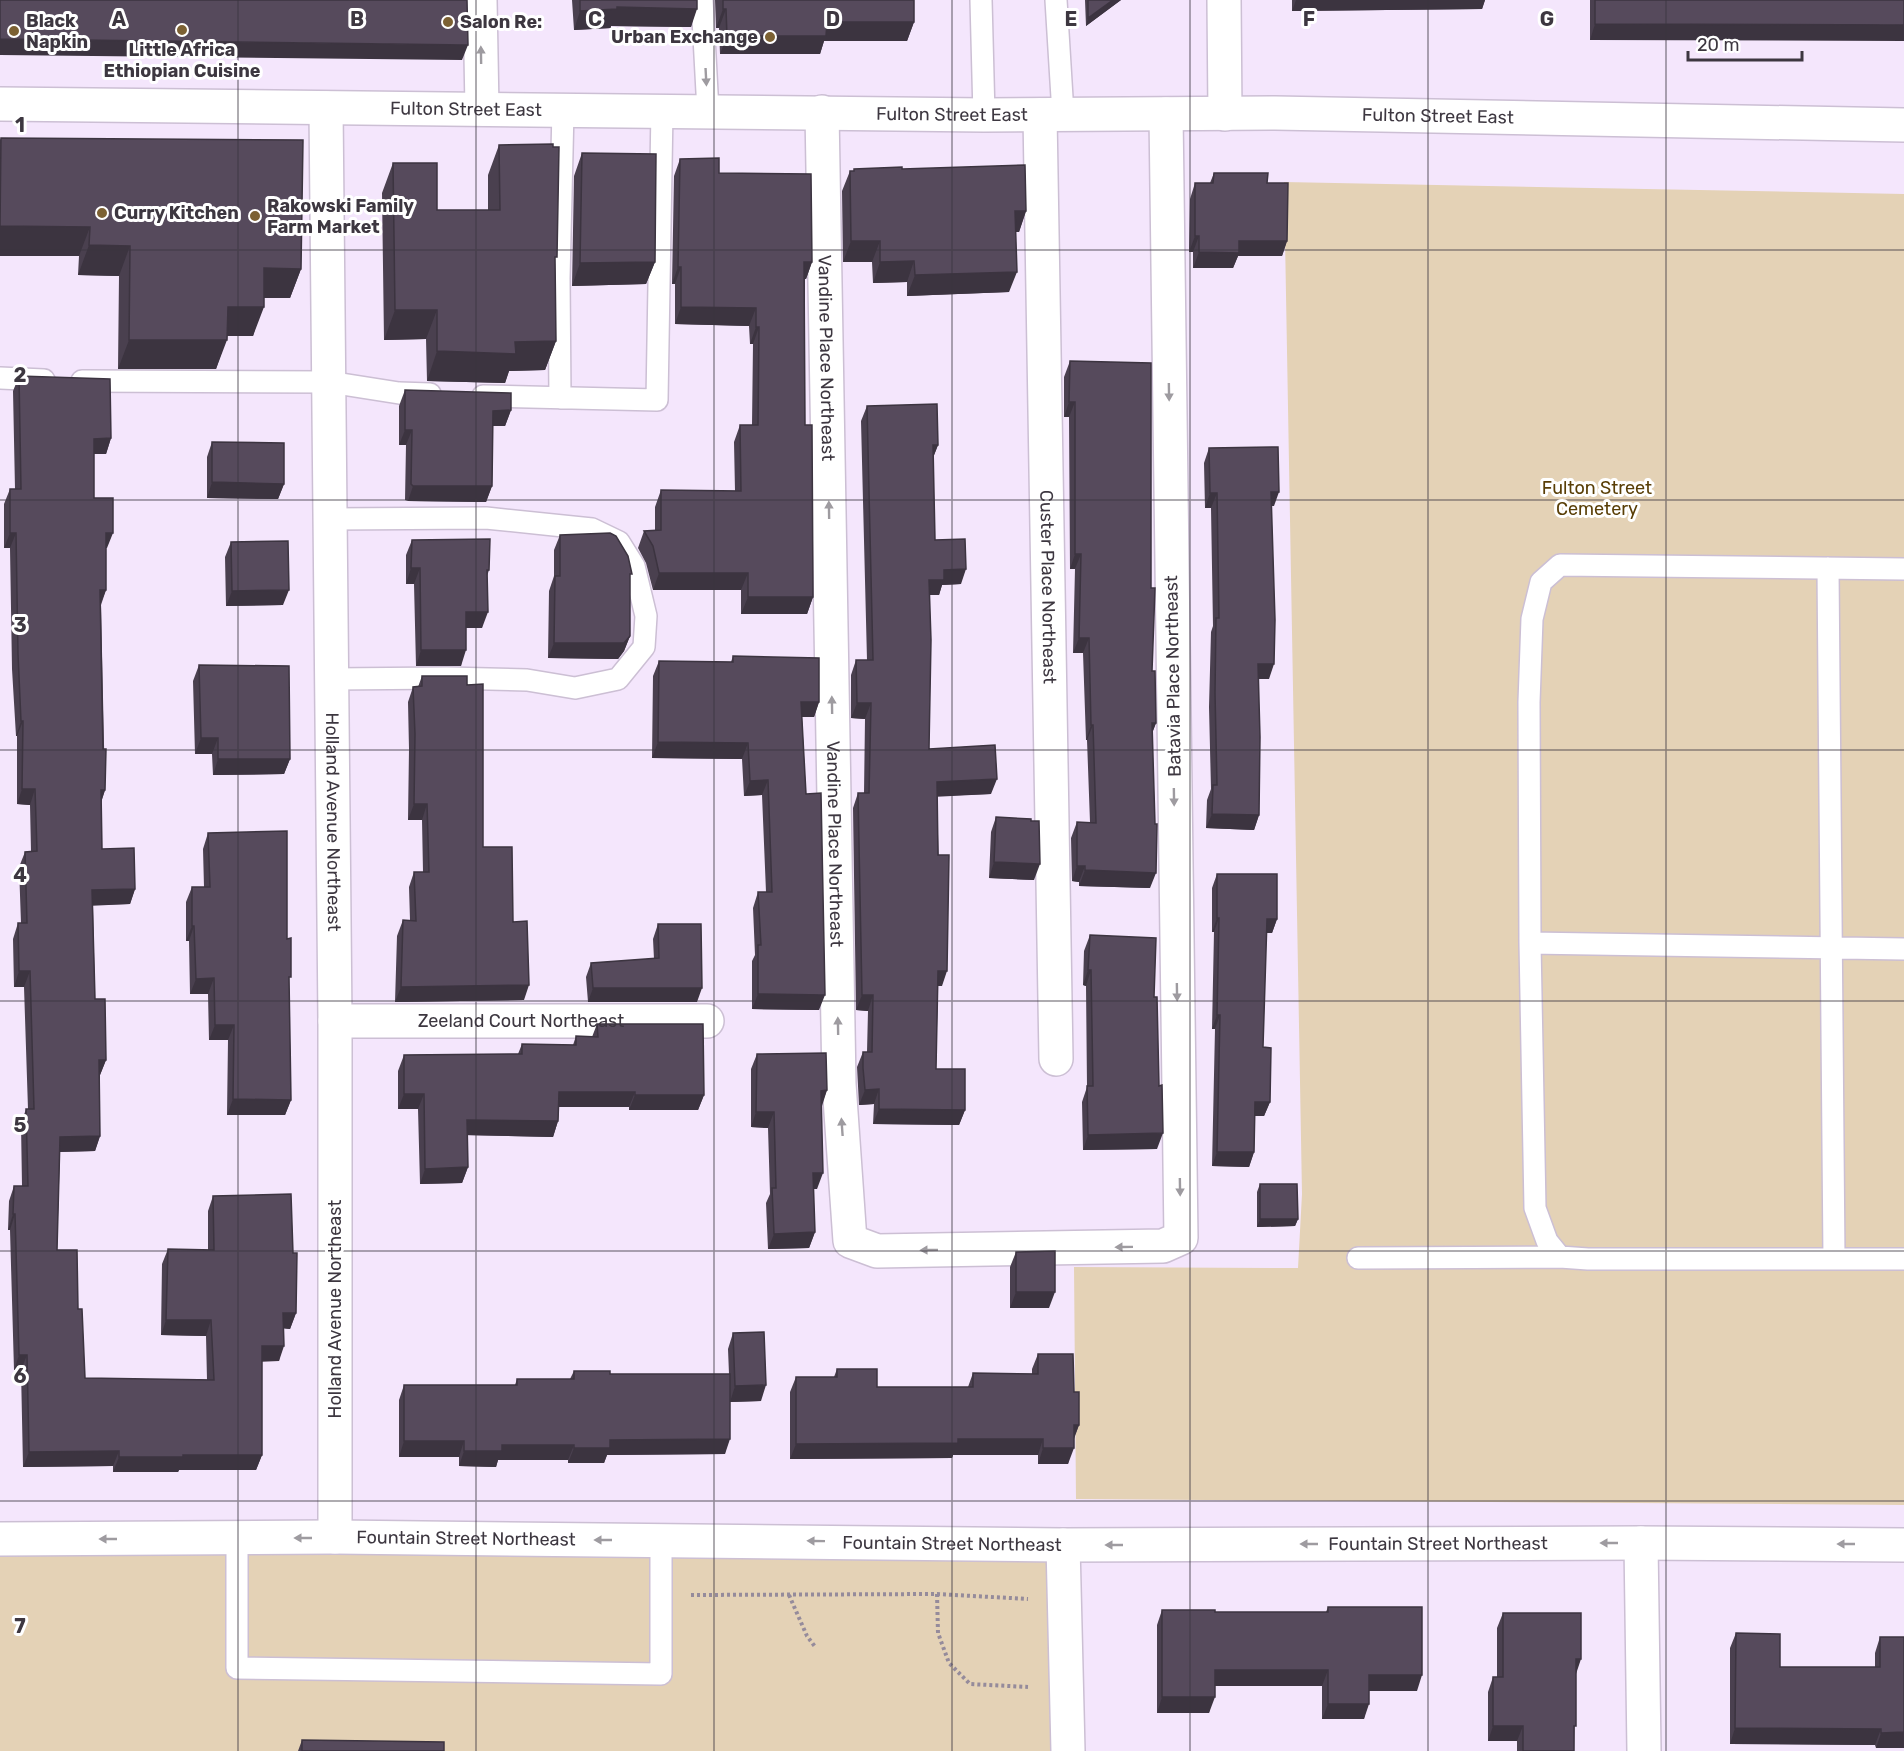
<svg xmlns="http://www.w3.org/2000/svg" width="1904" height="1751" viewBox="0 0 1904 1751" font-family="Rubik,sans-serif">
	<rect width="100%" height="100%" fill="#f4e6fc"/>
	<path fill="#e4d2b6" d="M1284,182l620,12v1311l-828,-6 -2,-232 224,1 4,-74z
		M0,1539l1063,6 5,206h-1068z"/>
	<g fill="none" stroke-linecap="round" stroke-linejoin="round">
		<g stroke="#ccbfd4" stroke-width="24">
			<path id="service" d="M702,0l6,111
				M981,0l3,115
				M1056,0l7,114
				M0,378l44,2
				M82,381l247,1 70,11 31,1
				M483,396l174,4 5,-290
				M560,398l-1,-120 4,-168
				M330,519l156,-1 106,11 27,13 15,24 12,50 -2,31 -26,32 -43,9 -48,-8 -80,-2 -115,1
				M1828,568l6,691
				M1904,569l-344,-4 -19,17 -9,37 -3,83 1,241 5,265 12,33 13,16 28,2h316
				M1530,943l374,6
				M1358,1258l202,-1
				M237,1538v130l424,6v-134"/>
		</g>
		<g stroke="#ccbfd4" stroke-width="36">
			<g id="minor">
				<path d="M480,0l2,109"/>
				<path d="M1224,0l1,114"/>
				<path id="s1" d="M326,108l9,913v516"/>
				<path id="s2" d="M822,112l17,972 11,157 27,10 286,-5 18,-8 -15,-1124"/>
				<path id="s3" d="M1040,115l16,944"/>
				<path id="s4" d="M335,1021h372"/>
				<path d="M1641,1543l3,208"/>
				<path d="M1063,1545l5,206"/>
			</g>
		</g>
		<g stroke="#ccbfd4" stroke-width="36">
			<g id="tertiary">
				<path id="s5" d="M0,1539l335,-2 728,8 578,-2 263,2"/>
			</g>
		</g>
		<g stroke="#ccbfd4" stroke-width="36">
			<g id="primary">
				<path id="s6" d="M0,104l984,11 291,-2 629,12"/>
			</g>
		</g>
		<path stroke="#958b9b" stroke-width="4" stroke-dasharray="3 3" stroke-linecap="butt" d="M937,1594l1,39 11,30 21,21 58,3
			M691,1595l246,-1 91,5
			M789,1595l18,41 9,12"/>
		<use href="#service" stroke="#fff" stroke-width="21"/>
		<use href="#minor" stroke="#fff" stroke-width="33"/>
		<use href="#tertiary" stroke="#fff" stroke-width="33"/>
		<use href="#primary" stroke="#fff" stroke-width="33"/>
	</g>
	<path fill="#4a404f" d="M572,0h125l-6,27 -80,-1v2l-37,2z
		M715,0h199v22l-7,19h-83l-4,13h-100l-1,-26h-3z
		M1085,0h36l-35,26z
		M1292,0h193l-3,9 -190,2z
		M1590,0h314l-40,40h-274z
		M1,138l300,131 -11,29h-26l-11,38h-26l-11,33h-98l1,-93 -41,-1 1,-19h-79v-116z
		M499,145l56,118 1,78 -11,29 -36,1 -4,12 -78,-2 -1,-42 -42,1 -2,-147 11,-30 44,47h51v-35z
		M582,153l73,109 -9,22 -74,2 2,-110z
		M680,159l39,14 93,89 -6,17h-1v146l8,172 -6,17h-66v-24h-88l-7,-27 -8,-15 6,-17h11v-24l6,-17 74,1 -1,-49 6,-17h12l1,-81h-3l-1,-18 -74,-2v-40h-3l2,-108z
		M854,169h48l124,42 -7,21h-4l-6,60 -102,4v-14l-34,1 -1,-21h-29l-1,-71 8,-20h4z
		M1214,173l53,10 20,58 -5,15h-44l-5,12h-40v-16h-4l1,-53 5,-16h15z
		M1070,361l81,227 1,83 4,52 -4,10 -2,155 -71,-2v-4l-7,-1 -1,-43 6,-16h13l-3,-82h-1l-3,-87h-10l2,-84h-5l-1,-152h-5v-40z
		M19,376l92,62 -5,16h-12v44l13,50h-1v42l-5,15 4,185 -4,12 1,47 33,40 -5,15 -37,1 2,94 11,61 -6,15v61l-5,15 -35,1 -3,98 21,59 7,69 122,2 -1,-44 -45,-1 1,-71 6,-15 40,1v-39l5,-15 83,117 -6,16 -6,-1 -5,33h-17v94l-6,15h-77l-1,2h-65v-6l-90,1 -2,-97h-7l-4,-140h-2l1,-29 5,-15h8l-1,-62 5,-15h2l-4,-122h-10l-1,-48 5,-16h3l-2,-56 6,-15 6,-1 -1,-46 -13,-1v-68h-1l-4,-67 -2,-121h-6v-44l6,-15h5l-2,-98z
		M405,390l106,20 -6,16h-12l-1,60 -6,16 -78,-1 -3,-1 1,-55h-7v-39z
		M867,406l71,39 -5,13 2,82 26,44 -19,1 -3,10h-10v154l62,45 -54,2 5,190h-4l-2,83 29,41 -6,15 -86,-1 1,-20 -15,1 -2,-38 6,-15h4l1,-41 -12,-1 -3,-202 5,-15h6l1,-74 -14,-1v-43l5,-15h11l-6,-239z
		M212,442l72,42 -6,15 -71,-1v-41z
		M1209,448l65,58h-2l-3,173h-10v136l-5,15 -48,-2 1,-28 4,-11 -2,-82 2,-75 2,-6 -2,-118h-6l-1,-45z
		M560,535l70,45v56l-6,15 -6,8 -70,-1 1,-67 5,-15v-26z
		M412,540l77,30 -2,6 -5,52h-16l-5,38h-45l-2,-82h-8v-29z
		M231,542l52,63 -57,1 -1,-49z
		M733,656l86,46 -5,15h-12l4,77 13,216 -67,-1v-48l3,-6 -2,-47 5,-16h8l-4,-97 -18,1 -2,-37 -90,-1 1,-82 6,-15 72,1z
		M199,665l91,94 -6,15 -71,1 -1,-21h-17l-2,-73z
		M422,676l45,9 16,162 30,75 11,78 -129,2 2,-66 6,-16h7l-1,-33 5,-15h9l-1,-52h-14l1,-71 -1,-47 5,-15h5z
		M996,817l38,63 -45,-2 2,-46z
		M208,833l79,106 2,45 2,116 -6,15h-58l1,-75h-19l-1,-46h-18l-1,-53h-3v-39l6,-15h12l-1,-38z
		M1217,874l60,45 -5,14h-6l-3,114 7,55 -6,14h-9l-1,36 -5,15 -37,-1 3,-137h-3l2,-97h-2v-44z
		M658,924l39,78h-109l-2,-25 5,-14 63,-4 -1,-20z
		M1090,935l64,62 3,152 -74,1 -1,-48 5,-15 -1,-101 -3,-1 1,-34z
		M597,1024l107,71 -6,15h-69v-3h-70l-1,14 -5,16 -86,-2 1,32 -6,16 -42,1 -2,-75h-20v-38l6,-16 114,-1 4,-10 51,1 3,-9 16,1z
		M757,1054l70,36 -6,16 -4,83h-4l2,43 -6,16 -41,1 -2,-46 4,-9 -2,-66 -17,-1v-58z
		M1260,1184l38,35 -3,7 -38,1v-35z
		M1016,1252l33,56h-39v-41z
		M733,1333l28,68 -31,1 -5,52 -118,1 -3,8h-36v-3h-70l-2,7 -37,-1v-9h-60v-57l5,-15h111l2,-6h53l4,-8 36,3h119l-1,-25z
		M1038,1354l36,38 5,33 -5,14 -6,25h-30v-9h-85l-1,3 -162,1v-67l6,-15h38l3,-8 40,18h91l5,-14 59,1v-5z
		M1328,1607l89,84h-48l-5,28h-42v-33h-107l-6,27h-52v-88l5,-15 53,2h111z
		M1503,1613l73,60 -2,78h-57v-10h-29v-49l5,-15h4v-49z
		M1736,1633l44,34h95v-14l5,-16 24,111h-28l-1,-3 -145,-1v-96z
		M302,1740l142,11h-146z"/>
	<path fill="#3c3440" d="M1113,0h8l-35,26 2,-8z
		M1296,0h189l-3,9 -190,2z
		M617,7l80,2 -6,18 -80,-1v2l-37,2 6,-19z
		M723,9h3l-7,19h-3z
		M827,22h87l-7,19h-83l-4,13h-100l7,-18z
		M1595,24l309,1v16l-314,-1z
		M0,39l468,6 -6,15 -462,-5z
		M1015,211h11l-7,21h-12z
		M0,226l90,1 -11,29h-79z
		M1195,236h4l-6,16h-4z
		M851,241h29l-8,21h-29z
		M1239,241h48l-5,15h-44l-5,12h-40l6,-16z
		M89,245l41,1 -11,30 -41,-1z
		M914,261l-7,21 -34,1 7,-21z
		M655,262l-9,22 -74,2 8,-23z
		M804,262h8l-6,17h-8z
		M678,267h3l-6,17h-3z
		M264,268l37,1 -11,29h-37z
		M1017,272l-8,20 -102,4 8,-21z
		M228,307h36l-11,29h-36z
		M681,307l75,1 -7,18 -74,-2z
		M395,310h42l-11,29 -42,1z
		M756,327h3l-6,17h-3z
		M129,340h98l-11,29h-98z
		M556,341l-11,29 -36,1 -4,12 -78,-2 10,-30 78,-9z
		M1069,402h6l-6,15h-5z
		M511,410l-6,16h-17l5,-15z
		M405,430h7l-6,15h-7z
		M111,438l-5,16h-17l5,-15z
		M933,445h5l-6,15z
		M212,482l72,2 -6,15 -71,-1z
		M413,486h79l-6,16 -78,-1z
		M1271,492h8l-5,14h-8z
		M1210,493h7l-6,15h-6z
		M10,533h6l-6,15h-6z
		M106,533h7l-6,15h-7z
		M1075,554h6l-6,15h-5z
		M411,568h9l-6,16h-8z
		M966,569l-5,15 -19,1 -3,10h-16l6,-15 15,-10z
		M659,573h89l-7,17h-88z
		M100,590h6l-6,15z
		M289,590l-6,15 -57,1 6,-15z
		M748,597h65l-6,17h-66z
		M466,612h22l-6,16h-22z
		M630,636l-6,15 -6,8 -70,-1 6,-15z
		M1079,638h10l-6,15h-10z
		M421,650h45l-5,16h-45z
		M1258,664h16l-5,15h-16z
		M801,702h18l-5,15h-18z
		M857,703h14l-6,16 -14,-1z
		M21,721h2l-6,15h-1z
		M1152,723h4l-6,16z
		M1091,725h2l-6,15h-1z
		M201,738h17l-6,16h-17z
		M658,742l90,1 -6,16 -90,-1z
		M218,759h72l-6,15 -71,1z
		M997,779l-6,15 -59,3 5,-15z
		M768,780l-6,15 -18,1 6,-15z
		M22,789h13l-5,16 -13,-1z
		M101,790h4l-5,16z
		M414,804h13l-5,16h-14z
		M1212,814l47,1 -5,15 -48,-2z
		M994,862l46,2 -6,16 -45,-2z
		M1077,866h8l-6,16 -7,-1z
		M1085,870l71,3 -6,15 -71,-2z
		M135,889l-5,15 -43,2 5,-16z
		M1217,918h2l-5,14h-2z
		M1267,919h10l-5,14h-10z
		M192,926h2l-5,15h-3z
		M1088,970h3l-5,16 -3,-1z
		M19,971h11l-6,16h-10z
		M938,971h9l-5,15h-10z
		M214,978l-6,16h-18l6,-15z
		M529,985l-5,15 -129,2 6,-15z
		M593,988h109l-5,14h-109z
		M758,994l67,1 -6,15 -67,-1z
		M862,995h11l-5,16 -12,-1z
		M1217,1015h3l-5,14h-3z
		M215,1025h19l-6,15h-19z
		M99,1060h7l-6,15h-6z
		M879,1089l-5,15 -15,1 6,-15z
		M827,1090l-5,16h-7l6,-15z
		M559,1092h76l-6,15h-76z
		M404,1094h20l-6,15h-20z
		M635,1095h69l-6,15h-69z
		M233,1099l58,1 -6,15h-58z
		M1255,1102h15l-6,14h-14z
		M879,1109l86,1 -6,15 -86,-1z
		M756,1112h18l-6,16 -17,-1z
		M467,1120l91,1 -5,16 -92,-2z
		M1163,1133l-6,16 -74,1 5,-15z
		M100,1136l-5,15 -40,1 5,-15z
		M1217,1152h37l-5,15 -37,-1z
		M468,1167l-6,16 -42,1 5,-15z
		M813,1173h10l-6,16h-10z
		M13,1214h2l-5,16h-2z
		M1260,1219h38l-3,7 -38,1z
		M815,1232l-6,16 -41,1 6,-15z
		M1016,1292h39l-6,16h-39z
		M283,1313h13l-6,16 -12,-1z
		M166,1320h45l-5,16 -45,-1z
		M262,1346h22l-5,15 -23,1z
		M19,1355h8l-6,15h-7z
		M766,1385l-5,16 -31,1 5,-16z
		M1074,1425h5l-6,15z
		M730,1439l-5,15 -118,1 -3,8h-36l6,-15 36,-8z
		M958,1439h85l-5,16h-85l-1,3 -162,1 6,-15z
		M404,1441h60l-5,16h-60z
		M502,1445h72l-6,15h-70l-2,7 -37,-1 5,-15z
		M1043,1448h31l-6,16h-30z
		M119,1451l-6,15 -90,1 6,-15z
		M183,1455h79l-6,15h-77l-1,2h-65l6,-15z
		M1576,1659h5l-5,15z
		M1215,1670h113l-6,16h-113z
		M1369,1675h53l-5,16h-53z
		M1162,1697h53l-6,16h-52z
		M1328,1704h41l-5,15h-42z
		M1493,1726h30l-6,15h-29z
		M1735,1728l146,1 -6,16 -145,-1z
		M1904,1732v16h-28l5,-15z"/>
	<path fill="#564a5c" stroke="#3c3440" stroke-width="1.5" d="M0,0h467l1,45 -468,-6z
		M580,0h117v9l-80,-2v2l-37,2z
		M723,0h191v22h-87l-1,14h-99l-1,-27h-3z
		M1088,0h25l-25,18z
		M1595,0h309v25l-309,-1z
		M1,138l302,2 -2,129 -37,-1v39h-36l-1,33h-98l1,-94 -41,-1 1,-18 -90,-1z
		M553,144v3h6l-2,110h-2l1,84 -41,1 1,12 -79,-3v-41h-42l-2,-147h44v47h63l-1,-65z
		M582,153l74,1 -1,108 -75,1z
		M719,158v15l92,1 1,88h-8l1,163h7l1,172h-65v-24h-89l-6,-27 -9,-15 17,-1v-40l80,1 -1,-66h18l1,-98h-3v-19l-75,-1v-40h-3l2,-108z
		M1025,165l1,46h-11l2,61 -102,3 -1,-14 -34,1v-21h-29l-1,-70h4v-2l48,-2v2z
		M1214,173h54l-1,10h21l-1,58h-48v12l-40,-1v-16h-4v-53h18z
		M1070,361l81,2v225h4l-3,83h3l1,52h-4l3,101h2l-1,49 -71,-3v-4h-8v-44l19,1 -3,-98h-2l-2,-87h-10l2,-84h-6v-152h-6z
		M19,376l91,3 1,59 -17,1v59h19v35h-7v57h-6l3,159h3l-1,41h-4l1,59 32,-1 1,41 -43,1 3,109h10l1,61h-7l1,76 -40,1 -3,113h20l1,59h4l3,69 129,2 -3,-60h-45l2,-71 46,1 -1,-54 78,-2 2,59h4l-1,60h-13l1,33h-22v109h-79v2h-64v-6l-90,1 -2,-97h-8l-4,-141h-2l1,-28h14l-2,-77h8l-4,-138h-11l-1,-48h9l-2,-71 12,-1 -2,-62h-13l1,-68h-2l-3,-67 -2,-121h-6v-44h11z
		M405,390l106,3v17l-18,1 -1,75h-79l-2,-2 1,-54h-7z
		M937,404l1,41h-5l2,95 30,-1 1,30 -22,1v10h-15l2,60 -2,109 66,-4 2,34 -60,3 1,73h11l-2,116h-9l-2,98h29v41l-86,-1v-20l-14,1 -2,-22v-16h9l1,-57h-11l-4,-202h11l2,-90h-14l-1,-43h17l-6,-254z
		M212,442l72,1v41l-72,-2z
		M1278,447l1,45h-8l4,128 -1,44h-16l2,73 -1,78 -47,-1 1,-29h4l-2,-92 1,-75h3l-2,-125h-7l-1,-45z
		M610,533l6,3 12,20 4,18h-2v62l-6,7h-70l1,-67h5v-41z
		M490,539l-1,31h-2l1,42h-22v38h-45l-1,-82h-9l1,-28z
		M288,541l1,49 -57,1 -1,-49z
		M733,656l86,2v44h-18l5,92 15,-1 4,202 -67,-1v-49h3l-3,-53h14l-4,-112 -18,1 -2,-38 -90,-1 1,-81 74,1z
		M199,665l90,1 1,93h-72v-21h-17z
		M422,676h45v9l16,-1v163h29l1,75 14,-1 2,64 -128,2 2,-67 13,1 -2,-49h15l-2,-68h-13l1,-70 -2,-47 9,-1z
		M996,817l35,2v2h8l1,43 -46,-2z
		M287,831v108l4,-1v39h-2l2,123 -58,-1 1,-74h-19l-1,-47 -18,1 -2,-53h-2v-39h18l-2,-54z
		M1217,874h60v45h-10l-4,128 8,1 -1,54h-15l-1,50h-37l3,-137h-3l2,-97h-2z
		M658,924h43l1,64h-109l-2,-25 68,-5z
		M1090,935l66,3 -2,59h3l2,89 3,-1 1,48 -75,2 -1,-49h6l-2,-116h-3z
		M597,1024h106l1,71h-69v-3h-76l-1,29 -91,-1 1,47 -43,2 -1,-75h-20v-39l118,-1v-10l54,1v-9l22,1z
		M826,1053l1,37 -6,1 2,82h-10l2,59 -41,2 -2,-46h4l-2,-76h-18l1,-58z
		M1260,1184h37l1,35h-38z
		M1055,1251v41h-39v-40z
		M764,1332l2,53 -31,1 -2,-53z
		M1038,1354h35l1,38h5v33h-5v23h-31v-9h-85v4l-162,1v-67h41v-8h40v18h96v-14l65,1z
		M574,1371h36v3h120v65l-120,1v8h-36v-3h-72v6h-38v-10h-60v-56h113v-6h57z
		M1328,1607h94v68h-53v29h-41v-34h-113v27h-53v-87h53v2h113z
		M1503,1613h78v46h-5v67h-2v25h-51v-25h-30v-49h10z
		M1736,1633l44,1v33h100v-30h24v95l-23,1v-4l-146,-1z
		M302,1740l142,2v9h-142z"/>
	<defs><path id="oneway-solid" d="M-6-.8H1V-3.2L6.5 0L1 3.2V.8H-6Z" transform="scale(1.5)"/></defs>
	<g fill="#9e9ba0">
		<use href="#oneway-solid" transform="translate(481 55) rotate(-91)"/>
		<use href="#oneway-solid" transform="translate(706 77) rotate(87)"/>
		<use href="#oneway-solid" transform="translate(1169 392) rotate(89)"/>
		<use href="#oneway-solid" transform="translate(829 510) rotate(-91)"/>
		<use href="#oneway-solid" transform="translate(832 705) rotate(-91)"/>
		<use href="#oneway-solid" transform="translate(1174 797) rotate(89)"/>
		<use href="#oneway-solid" transform="translate(1177 992) rotate(89)"/>
		<use href="#oneway-solid" transform="translate(838 1026) rotate(-91)"/>
		<use href="#oneway-solid" transform="translate(842 1127) rotate(-94)"/>
		<use href="#oneway-solid" transform="translate(1180 1187) rotate(89)"/>
		<use href="#oneway-solid" transform="translate(1124 1247) rotate(179)"/>
		<use href="#oneway-solid" transform="translate(929 1250) rotate(179)"/>
		<use href="#oneway-solid" transform="translate(303 1538) rotate(180)"/>
		<use href="#oneway-solid" transform="translate(108 1539) rotate(180)"/>
		<use href="#oneway-solid" transform="translate(603 1540) rotate(-180)"/>
		<use href="#oneway-solid" transform="translate(816 1541) rotate(-179)"/>
		<use href="#oneway-solid" transform="translate(1609 1543) rotate(180)"/>
		<use href="#oneway-solid" transform="translate(1309 1544) rotate(180)"/>
		<use href="#oneway-solid" transform="translate(1846 1544) rotate(-180)"/>
		<use href="#oneway-solid" transform="translate(1114 1545) rotate(180)"/>
	</g>
	<path fill="none" stroke="#3d3740" stroke-width="1.5" stroke-opacity="0.55" d="M238,0v1751M476,0v1751M714,0v1751M952,0v1751M1190,0v1751M1428,0v1751M1666,0v1751M0,250h1904M0,500h1904M0,750h1904M0,1001h1904M0,1251h1904M0,1501h1904"/>
	<g fill="#7c6133" stroke="#fff" stroke-width="2">
		<circle cx="448" cy="22" r="6"/>
		<circle cx="182" cy="30" r="6"/>
		<circle cx="14" cy="31" r="6"/>
		<circle cx="770" cy="37" r="6"/>
		<circle cx="102" cy="213" r="6"/>
		<circle cx="255" cy="216" r="6"/>
	</g>
	<g text-anchor="middle" stroke-width="6" stroke-linejoin="round" paint-order="stroke">
		<g font-size="18" font-weight="bold" fill="#3d3740" stroke="#fff" text-anchor="start">
			<text x="26" y="27">Black<tspan x="26" dy="21">Napkin</tspan></text>
			<text x="460" y="28">Salon Re:</text>
			<text x="758" y="43" text-anchor="end">Urban Exchange</text>
			<text x="182" y="56" text-anchor="middle">Little Africa<tspan x="182" dy="21">Ethiopian Cuisine</tspan></text>
			<text x="267" y="212">Rakowski Family<tspan x="267" dy="21">Farm Market</tspan></text>
			<text x="114" y="219">Curry Kitchen</text>
		</g>
		<g font-size="18" fill="#3d3740" stroke="#fff">
			<text dy="6" stroke="none"><textPath href="#s6" startOffset="466">Fulton Street East</textPath></text>
			<text dy="6" stroke="none"><textPath href="#s6" startOffset="952">Fulton Street East</textPath></text>
			<text dy="6" stroke="none"><textPath href="#s6" startOffset="1438">Fulton Street East</textPath></text>
			<text dy="6" stroke="none"><textPath href="#s2" startOffset="246">Vandine Place Northeast</textPath></text>
			<text dy="6" stroke="none"><textPath href="#s3" startOffset="472">Custer Place Northeast</textPath></text>
			<text transform="translate(1173 676) rotate(-91)" y="6">Batavia Place Northeast</text>
			<text dy="6" stroke="none"><textPath href="#s1" startOffset="714">Holland Avenue Northeast</textPath></text>
			<text dy="6" stroke="none"><textPath href="#s2" startOffset="732">Vandine Place Northeast</textPath></text>
			<text dy="6" stroke="none"><textPath href="#s4" startOffset="186">Zeeland Court Northeast</textPath></text>
			<text transform="translate(335 1309) rotate(-90)" y="6">Holland Avenue Northeast</text>
			<text dy="6" stroke="none"><textPath href="#s5" startOffset="466">Fountain Street Northeast</textPath></text>
			<text dy="6" stroke="none"><textPath href="#s5" startOffset="952">Fountain Street Northeast</textPath></text>
			<text dy="6" stroke="none"><textPath href="#s5" startOffset="1438">Fountain Street Northeast</textPath></text>
		</g>
		<g font-size="18" fill="#593e06" stroke="#fff">
			<text x="1597" y="494">Fulton Street<tspan x="1597" dy="21">Cemetery</tspan></text>
		</g>
	</g>
	<g font-size="20" text-anchor="middle" font-weight="bold" fill="#3d3740" stroke="#fff" stroke-width="6" stroke-linejoin="round" paint-order="stroke">
		<text x="119" y="26">A</text>
		<text x="357" y="26">B</text>
		<text x="595" y="26">C</text>
		<text x="833" y="26">D</text>
		<text x="1071" y="26">E</text>
		<text x="1309" y="26">F</text>
		<text x="1547" y="26">G</text>
		<text x="20" y="132">1</text>
		<text x="20" y="382">2</text>
		<text x="20" y="632">3</text>
		<text x="20" y="882">4</text>
		<text x="20" y="1132">5</text>
		<text x="20" y="1383">6</text>
		<text x="20" y="1633">7</text>
	</g>
	<path d="M1688 51v9h114v-9" fill="none" stroke="#3d3740" stroke-width="3"/>
	<text x="1697" y="51" font-size="18" fill="#3d3740" stroke="#ffffff" stroke-width="4.5" paint-order="stroke">20 m</text>
</svg>
